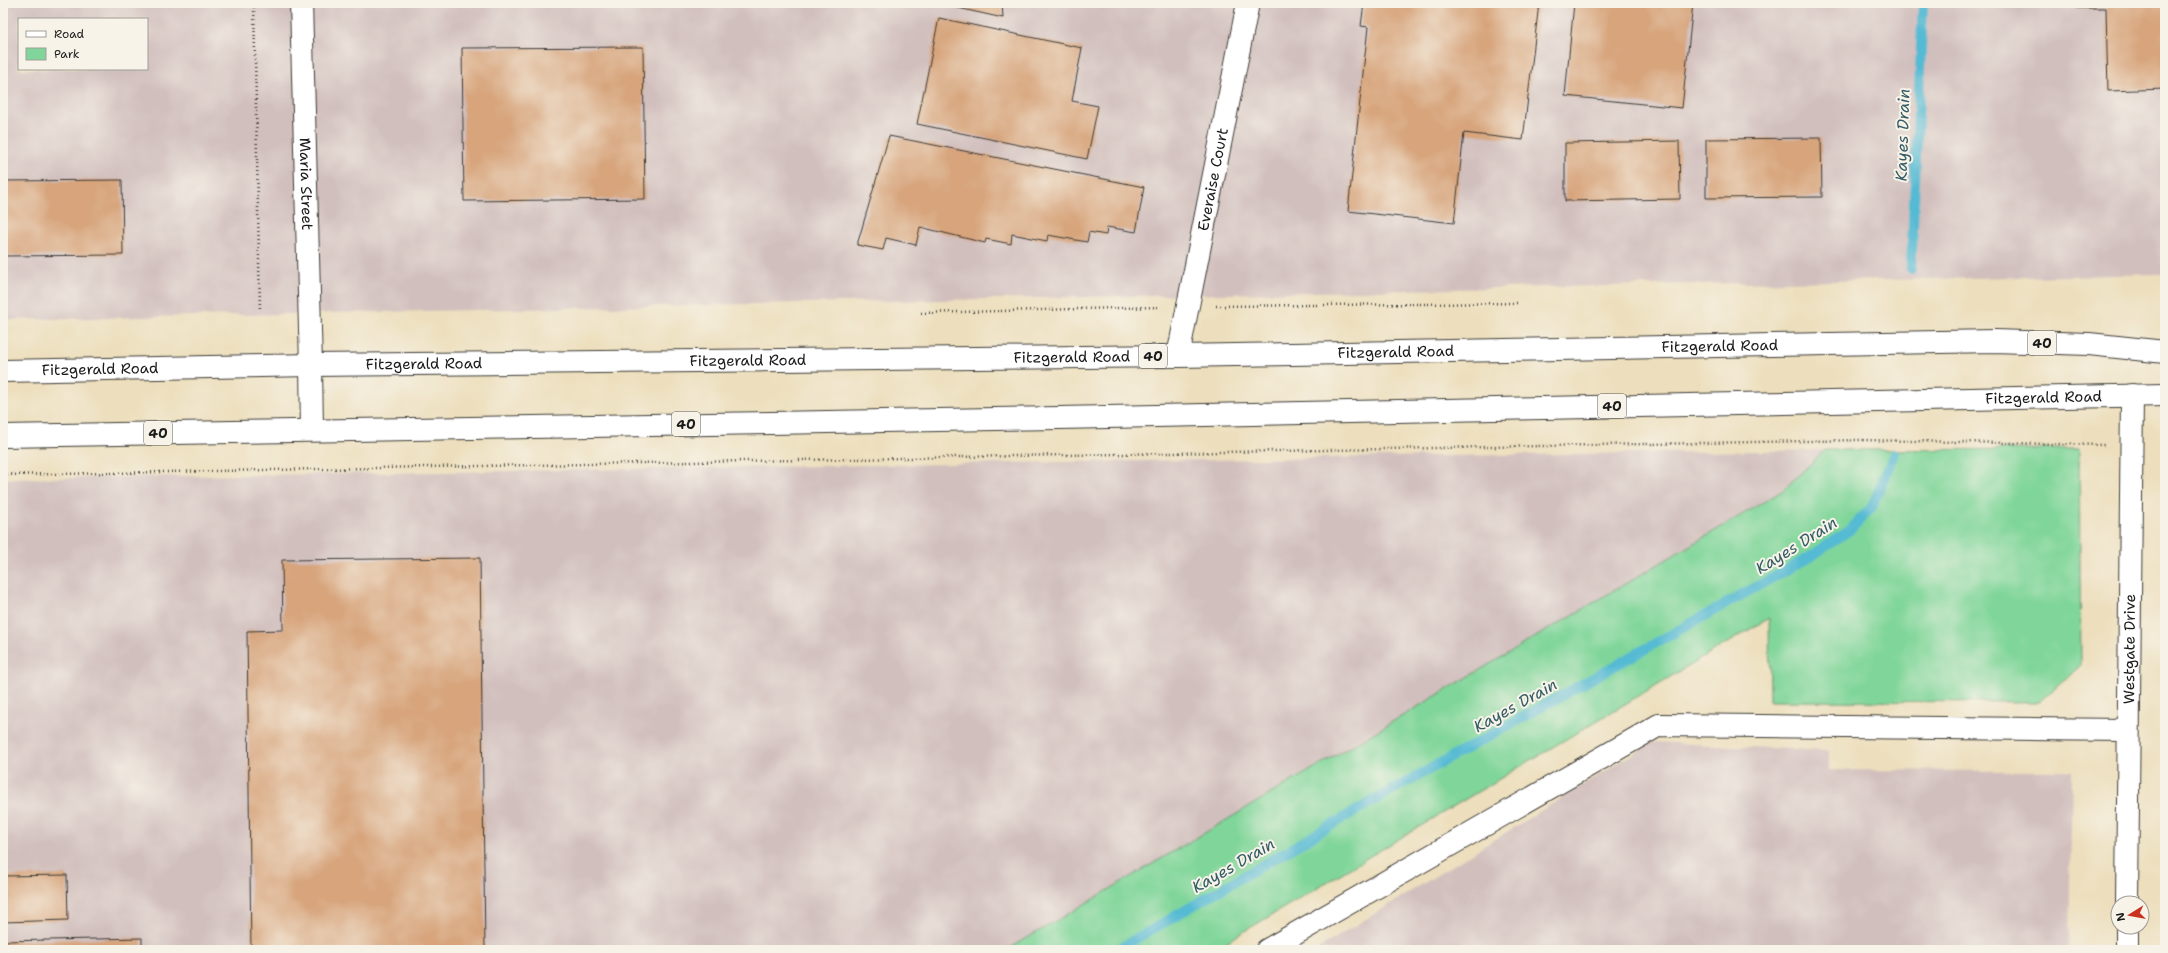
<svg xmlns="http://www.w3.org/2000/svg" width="2168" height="953" viewBox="0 0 2168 953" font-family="'Shantell Sans',sans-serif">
	<rect width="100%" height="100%" fill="#f7f3e8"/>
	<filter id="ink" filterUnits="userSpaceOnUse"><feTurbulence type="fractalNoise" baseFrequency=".025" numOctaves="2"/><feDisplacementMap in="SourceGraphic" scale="8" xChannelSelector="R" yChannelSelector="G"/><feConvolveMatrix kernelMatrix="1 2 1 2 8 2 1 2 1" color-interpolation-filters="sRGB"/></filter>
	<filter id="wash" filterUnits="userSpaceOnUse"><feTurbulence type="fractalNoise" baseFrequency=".012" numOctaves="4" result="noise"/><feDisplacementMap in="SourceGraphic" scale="16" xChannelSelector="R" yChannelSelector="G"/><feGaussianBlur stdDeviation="0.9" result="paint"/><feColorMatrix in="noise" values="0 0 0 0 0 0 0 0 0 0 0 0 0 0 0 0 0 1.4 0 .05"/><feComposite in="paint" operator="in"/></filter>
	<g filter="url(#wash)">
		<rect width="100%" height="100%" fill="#eddfbd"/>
		<path fill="#d1bfbd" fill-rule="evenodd" d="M3,3h2162v271l-2162,46zM19,19h128v50h-128z
			M1825,450l-43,41 -775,459h-1004v-471z
			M1652,742l177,9v19l243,1 -3,179h-753z"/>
		<path fill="#80d69a" stroke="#4e795b" d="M2079,449l2,216 -41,37 -270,-1 -1,-83 -556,332h-206l775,-459 43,-41z"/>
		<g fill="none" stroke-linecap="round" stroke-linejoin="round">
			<path stroke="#55bad3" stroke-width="10" d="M1911,269l12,-266
				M1117,950l261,-152 432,-241 41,-28 21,-22 22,-53"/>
		</g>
		<g id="blocks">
			<path fill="#d7a47c" d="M940,3h62l1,15 -63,-14z
				M1364,3h175l-16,137 -59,-7 -10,90 -106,-12 20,-184 -7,-1z
				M1574,3h119l-11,105 -117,-12z
				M2077,3h88v86l-57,2 -2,-83h-29z
				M939,18l143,30 -10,53 26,5 -11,53 -170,-35z
				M643,47l2,152 -181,2 -2,-153z
				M889,136l255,51 -8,45 -29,-5 -1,8 -17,-3 -2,10 -39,-7 -1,6 -35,-7 -1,10 -25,-5 -1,4 -65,-16 -4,18 -30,-7 -3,12 -26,-5z
				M1821,138l1,59 -116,1v-59z
				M1679,141l1,58 -115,2v-58z
				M122,180l1,75 -120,1v-75z
				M480,558l5,392h-234l-4,-319 36,-1 -1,-70z
				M67,875l1,45 -65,2v-46z
				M142,938v12h-139v-9z"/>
		</g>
	</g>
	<g filter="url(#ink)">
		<use href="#blocks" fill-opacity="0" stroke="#3b3934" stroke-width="1"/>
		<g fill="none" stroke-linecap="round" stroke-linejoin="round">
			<g stroke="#3b3934" stroke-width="24">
				<g id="street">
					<path id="s1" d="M301,3l10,362"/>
					<path id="s2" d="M1178,356l70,-353"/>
					<path id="s3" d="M2127,903l5,-508"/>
					<path d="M1267,950l392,-225 469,5"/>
					<path d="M2127,950v-23"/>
				</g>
			</g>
			<g stroke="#3b3934" stroke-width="24">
				<g id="primary">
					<path d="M311,365l1,65"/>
					<path id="s4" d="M3,371l308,-6 867,-9 817,-15 94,3 76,8"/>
					<path id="s5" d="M3,436l1056,-18 1106,-23"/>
				</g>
			</g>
			<path stroke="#3b3934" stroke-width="2.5" stroke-dasharray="1 3" stroke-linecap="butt" d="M254,3l6,308
				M1216,306l303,-3
				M921,313l238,-6
				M3,475l1858,-35 244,5"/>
			<use href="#street" stroke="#fff" stroke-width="22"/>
			<use href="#primary" stroke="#fff" stroke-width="22"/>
		</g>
	</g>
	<g text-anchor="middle" stroke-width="4" stroke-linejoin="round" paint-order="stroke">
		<g fill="#f7f3e8" stroke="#5e5c59" stroke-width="1">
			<rect x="2028" y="331" width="28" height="24" rx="3"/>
			<rect x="1139" y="344" width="28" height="24" rx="3"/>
			<rect x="1598" y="394" width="28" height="24" rx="3"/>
			<rect x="672" y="412" width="28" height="24" rx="3"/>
			<rect x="144" y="421" width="28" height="24" rx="3"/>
		</g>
		<g font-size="14" font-weight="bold" fill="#1c1c1c">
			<text x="2042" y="348">40</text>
			<text x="1153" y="361">40</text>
			<text x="1612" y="411">40</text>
			<text x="686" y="429">40</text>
			<text x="158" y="438">40</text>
		</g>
		<g font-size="15" fill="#1c1c1c" stroke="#f7f3e8">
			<text dy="5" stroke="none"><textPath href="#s2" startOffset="180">Everaise Court</textPath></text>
			<text dy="5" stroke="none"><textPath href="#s1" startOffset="181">Maria Street</textPath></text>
			<text dy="5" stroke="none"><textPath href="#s4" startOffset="1717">Fitzgerald Road</textPath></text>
			<text dy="5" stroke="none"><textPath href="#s4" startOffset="1393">Fitzgerald Road</textPath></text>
			<text dy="5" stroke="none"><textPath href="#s4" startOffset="1069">Fitzgerald Road</textPath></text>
			<text dy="5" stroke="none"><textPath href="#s4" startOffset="745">Fitzgerald Road</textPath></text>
			<text dy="5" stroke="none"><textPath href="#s4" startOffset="421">Fitzgerald Road</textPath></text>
			<text dy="5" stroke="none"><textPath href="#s4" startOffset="97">Fitzgerald Road</textPath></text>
			<text dy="5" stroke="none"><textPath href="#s5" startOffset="2041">Fitzgerald Road</textPath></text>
			<text dy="5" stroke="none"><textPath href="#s3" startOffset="254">Westgate Drive</textPath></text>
		</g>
		<g font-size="16" font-style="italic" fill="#335b65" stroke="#f7f3e8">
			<text transform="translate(1902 135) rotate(-88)" y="6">Kayes Drain</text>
			<text transform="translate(1796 545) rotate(-32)" y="6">Kayes Drain</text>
			<text transform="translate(1515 705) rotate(-29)" y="6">Kayes Drain</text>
			<text transform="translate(1233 865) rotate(-30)" y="6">Kayes Drain</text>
		</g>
	</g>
	<rect width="2168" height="953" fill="none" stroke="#f7f3e8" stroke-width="16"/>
	<rect x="18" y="18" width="130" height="52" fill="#f7f3e8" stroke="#9f9d96"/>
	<rect x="26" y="31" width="20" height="6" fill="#ffffff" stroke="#9f9d96"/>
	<text x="54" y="38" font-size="12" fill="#1c1c1c">Road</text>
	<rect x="26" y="48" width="20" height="12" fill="#80d69a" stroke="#9f9d96"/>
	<text x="54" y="58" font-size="12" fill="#1c1c1c">Park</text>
	<g transform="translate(2130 915) rotate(259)"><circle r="19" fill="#f7f3e8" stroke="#9f9d96"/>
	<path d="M0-3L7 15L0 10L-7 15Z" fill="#c8321e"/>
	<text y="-6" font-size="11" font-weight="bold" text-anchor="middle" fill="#1c1c1c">N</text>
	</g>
</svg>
